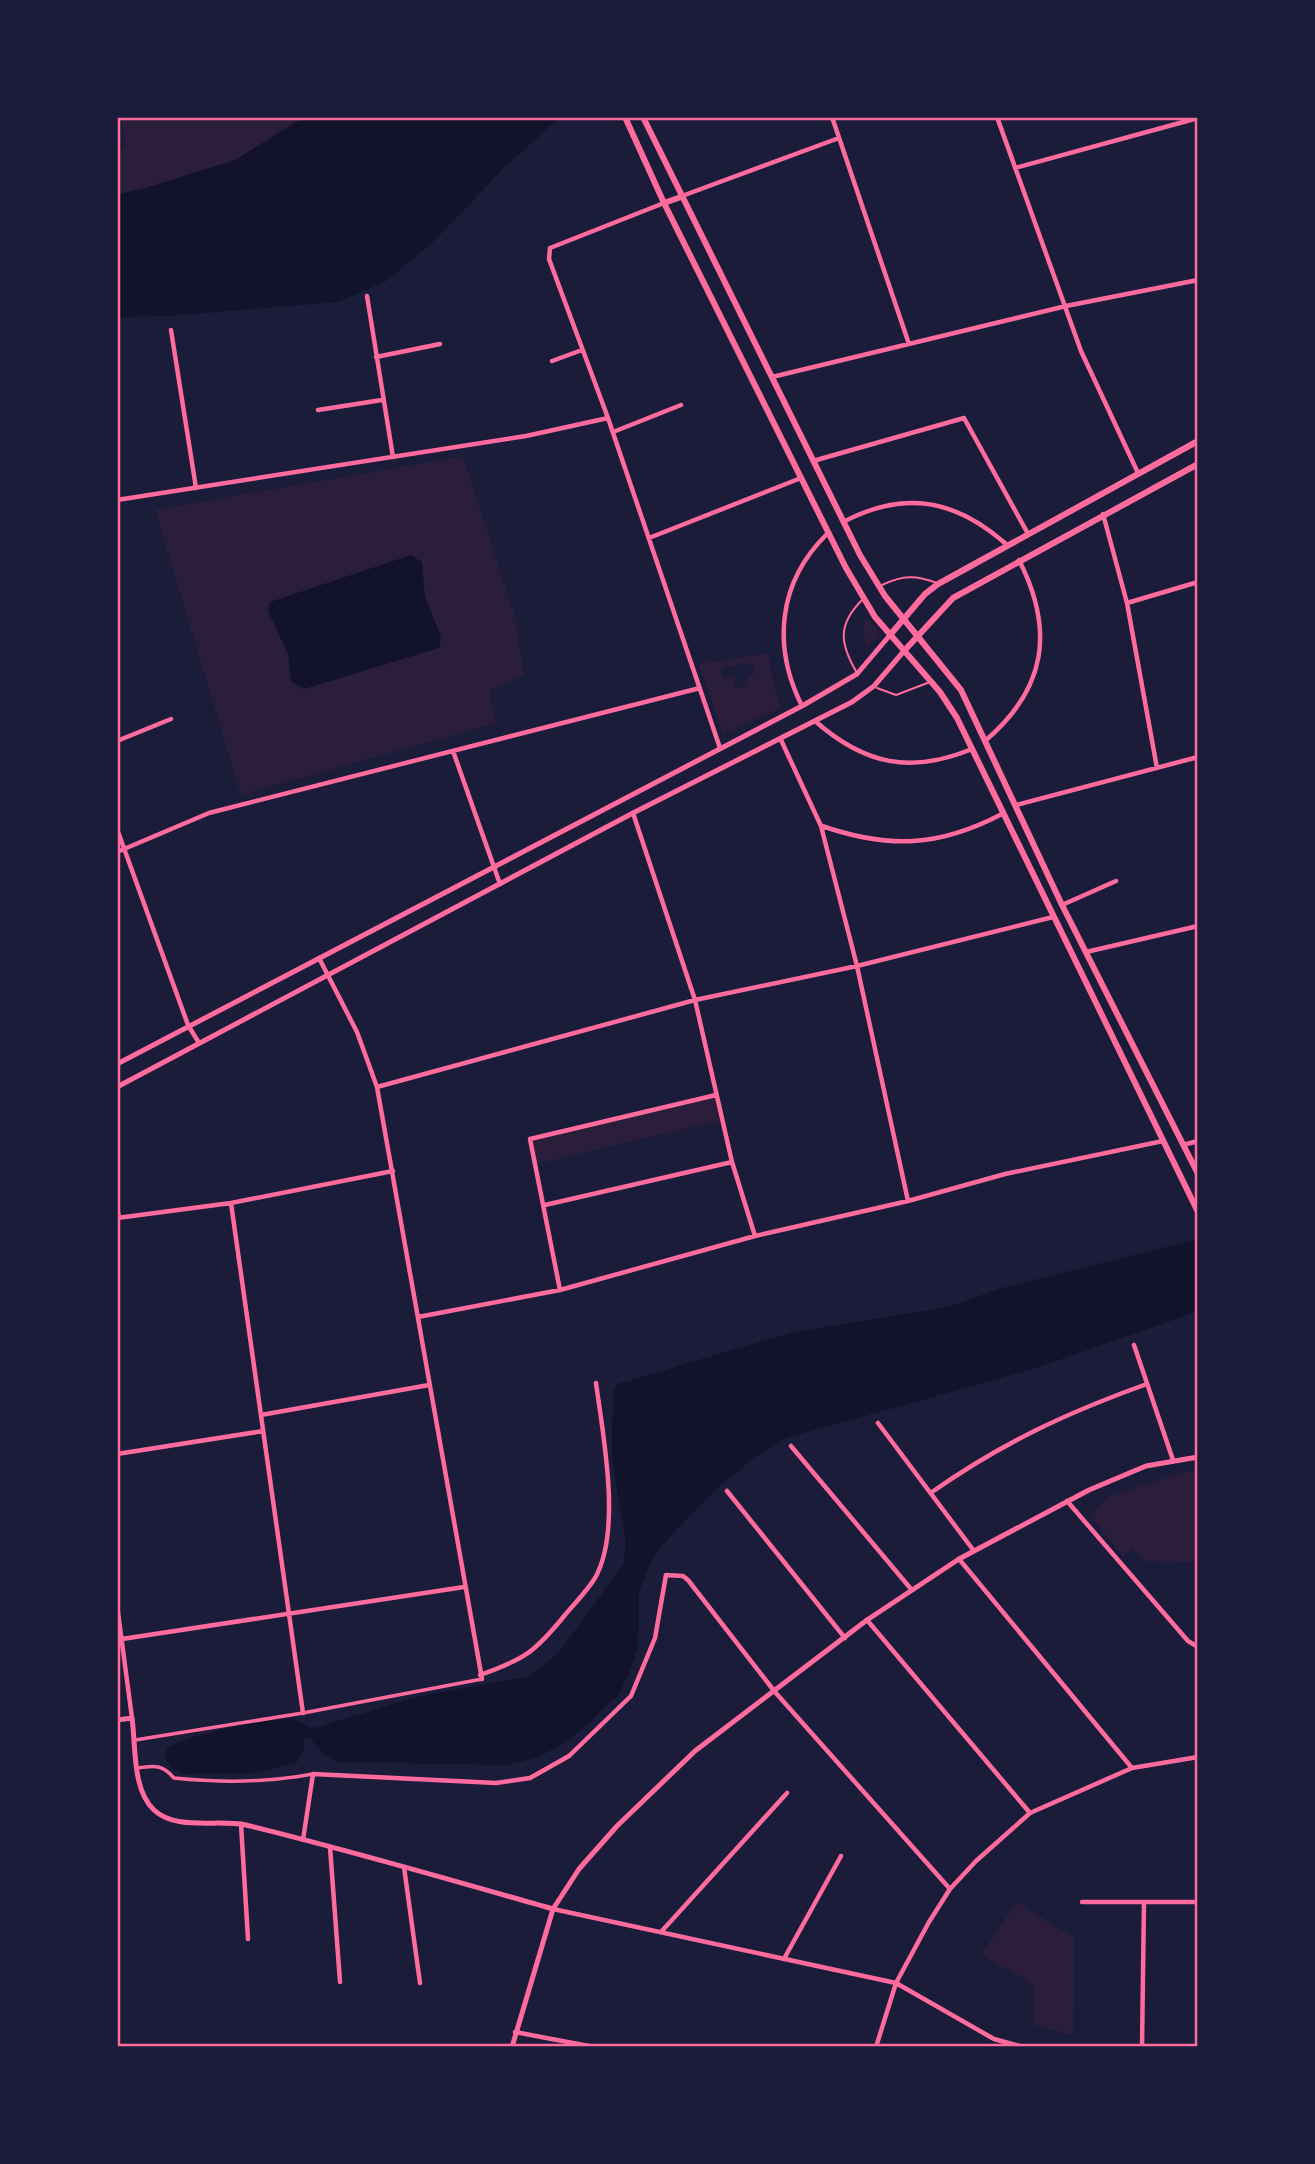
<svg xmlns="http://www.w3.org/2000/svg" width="1315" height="2164" viewBox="0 0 1315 2164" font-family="Signika,sans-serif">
	<rect width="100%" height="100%" fill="#1b1b3a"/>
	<path fill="#2a1e3b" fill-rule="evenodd" d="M121,117h189l-71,44 -94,29 -28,5v-46l9,-3z
		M463,456l52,161 9,58 -35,15 7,33 -255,72 -86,-285z
		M865,616l16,19 -14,12 -4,-15z
		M768,653l6,35 8,19 -59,27 -24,-70zM753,663l2,11 -9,2 2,10 -12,2 -2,-11 -11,2 -2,-11z
		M716,1095l6,25 -186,44 -6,-25z
		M1198,1471v91l-54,-1 -12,-14 -9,10 -33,-42 20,-19 73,-24z
		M1016,1902l58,35 -1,99 -38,-11v-40l-54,-30z"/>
	<path fill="#12122b" d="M304,117h256l-55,50 -72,75 -47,39 -48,21 -168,14 -53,1v-123l25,-5 93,-29z
		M411,555l11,7 3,35 16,40 -2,11 -135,41 -13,-8 -3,-27 -20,-43 2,-9z
		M1198,1239v71l-5,3 -163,57 -244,68 -32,20 -39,32 -50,52 -15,21 -11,29 -1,55 -10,29 -11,20 -47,44 -30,16 -31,9 -171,-3 -13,-6 -15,-18 -6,2v10l-7,12 -40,11 -73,1 -10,-4 -8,-11 1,-11c15,-11 103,-31 123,-29 10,0 15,9 24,9l106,-32 110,-20 29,-24 64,-87c7,-31 -5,-62 -9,-92 -4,-27 -1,-55 0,-82l4,-7 175,-52 155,-25 54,-19z"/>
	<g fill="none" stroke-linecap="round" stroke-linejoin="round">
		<path stroke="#ff6b9d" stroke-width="2" d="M882,585c21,-10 34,-10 55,-2
			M857,673c-17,-29 -20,-48 5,-73
			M877,688l19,7 34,-13"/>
		<path stroke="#ff6b9d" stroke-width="3.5" d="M135,1740l168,-27 179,-34
			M138,1768c17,-3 25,-3 36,10 48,5 91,5 139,-4"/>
		<path stroke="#ff6b9d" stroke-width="4.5" d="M832,117l77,227
			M997,117l84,234 57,122
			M1015,168l183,-50
			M682,196l157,-58
			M664,203l-114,45 -1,11 59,159 112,330
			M367,296l26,161
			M171,330l25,158
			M376,357l64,-13
			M552,361l30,-11
			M772,377l294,-71 132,-26
			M318,410l64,-10
			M613,432l68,-27
			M813,461l151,-43 63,114
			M117,500l409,-64 82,-18
			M1103,514l24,89 30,165
			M843,522c61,-32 112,-23 163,22
			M649,538l152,-60
			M1127,603l71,-21
			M802,706c-30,-60 -24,-124 25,-172
			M815,721c50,44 96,53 157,28
			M781,740l40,86 36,140 51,235
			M117,741l54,-22
			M985,741c61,-52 70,-110 34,-181
			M453,751l47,133
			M1016,805l182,-48
			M633,813l62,187 37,162 23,74
			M822,826c67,23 117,21 180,-12
			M117,829l71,196 11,18
			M117,852l92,-39 491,-125
			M1062,905l54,-24
			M1086,952l112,-26
			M319,958l38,74 20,55 105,592
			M377,1087l318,-87 162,-34 196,-49
			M1183,1145l15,-4
			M231,1203l72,510
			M545,1205l187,-43
			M117,1207l2,11
			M117,1218l114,-15 162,-32
			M560,1290l-30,-151 186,-44
			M418,1317l142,-27 195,-54 153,-35 97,-27 158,-33
			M1134,1345l39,115
			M261,1415l168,-30
			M878,1423l96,128
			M791,1446l120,143
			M117,1454l146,-23
			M727,1491l118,147
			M932,1492c70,-49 134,-79 215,-108
			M1067,1501l121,140 10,6
			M959,1559l173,209
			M117,1605l15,113
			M867,1620l163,193
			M122,1639l342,-52
			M480,1675c45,-16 55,-23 85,-60 10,-12 22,-24 30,-37 27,-47 8,-143 1,-195
			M241,1824l7,115
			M303,1840l10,-66 183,9 34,-5 39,-22 62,-60 24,-58 11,-63 17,1 5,4 87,112 175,197
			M330,1847l10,135
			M404,1867l16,116
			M1082,1902h116
			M553,1909l343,74 98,56 29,8
			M661,1932l126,-139
			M785,1957l56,-101
			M515,2032l79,15
			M876,2047l20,-64 33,-61 21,-33 26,-28 54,-48 102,-45 66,-11
			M1142,2047l2,-145"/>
		<path stroke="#ff6b9d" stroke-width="5" d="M117,1064l685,-358 55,-32 33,-39
			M117,1087l516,-274 219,-111 22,-16 30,-35
			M117,1720l15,-2c4,28 0,72 22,92 22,21 64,9 92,15 103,25 205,55 307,84
			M512,2047l41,-138 26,-40 38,-43 78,-75 172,-131 92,-61 130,-69 57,-24 52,-9"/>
		<path stroke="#ff6b9d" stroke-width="6" d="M625,117l39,86 182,365 29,49 65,75 17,26 241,494
			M643,117l217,438 25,41 76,94 101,215 136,269
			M664,203l17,-6
			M890,635l35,-41 13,-10 260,-143
			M904,651l49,-53 245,-134"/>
	</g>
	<rect width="1315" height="2164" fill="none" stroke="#1b1b3a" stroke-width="238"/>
	<rect x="119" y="119" width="1077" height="1926" fill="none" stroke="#ff6b9d" stroke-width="2.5"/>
</svg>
